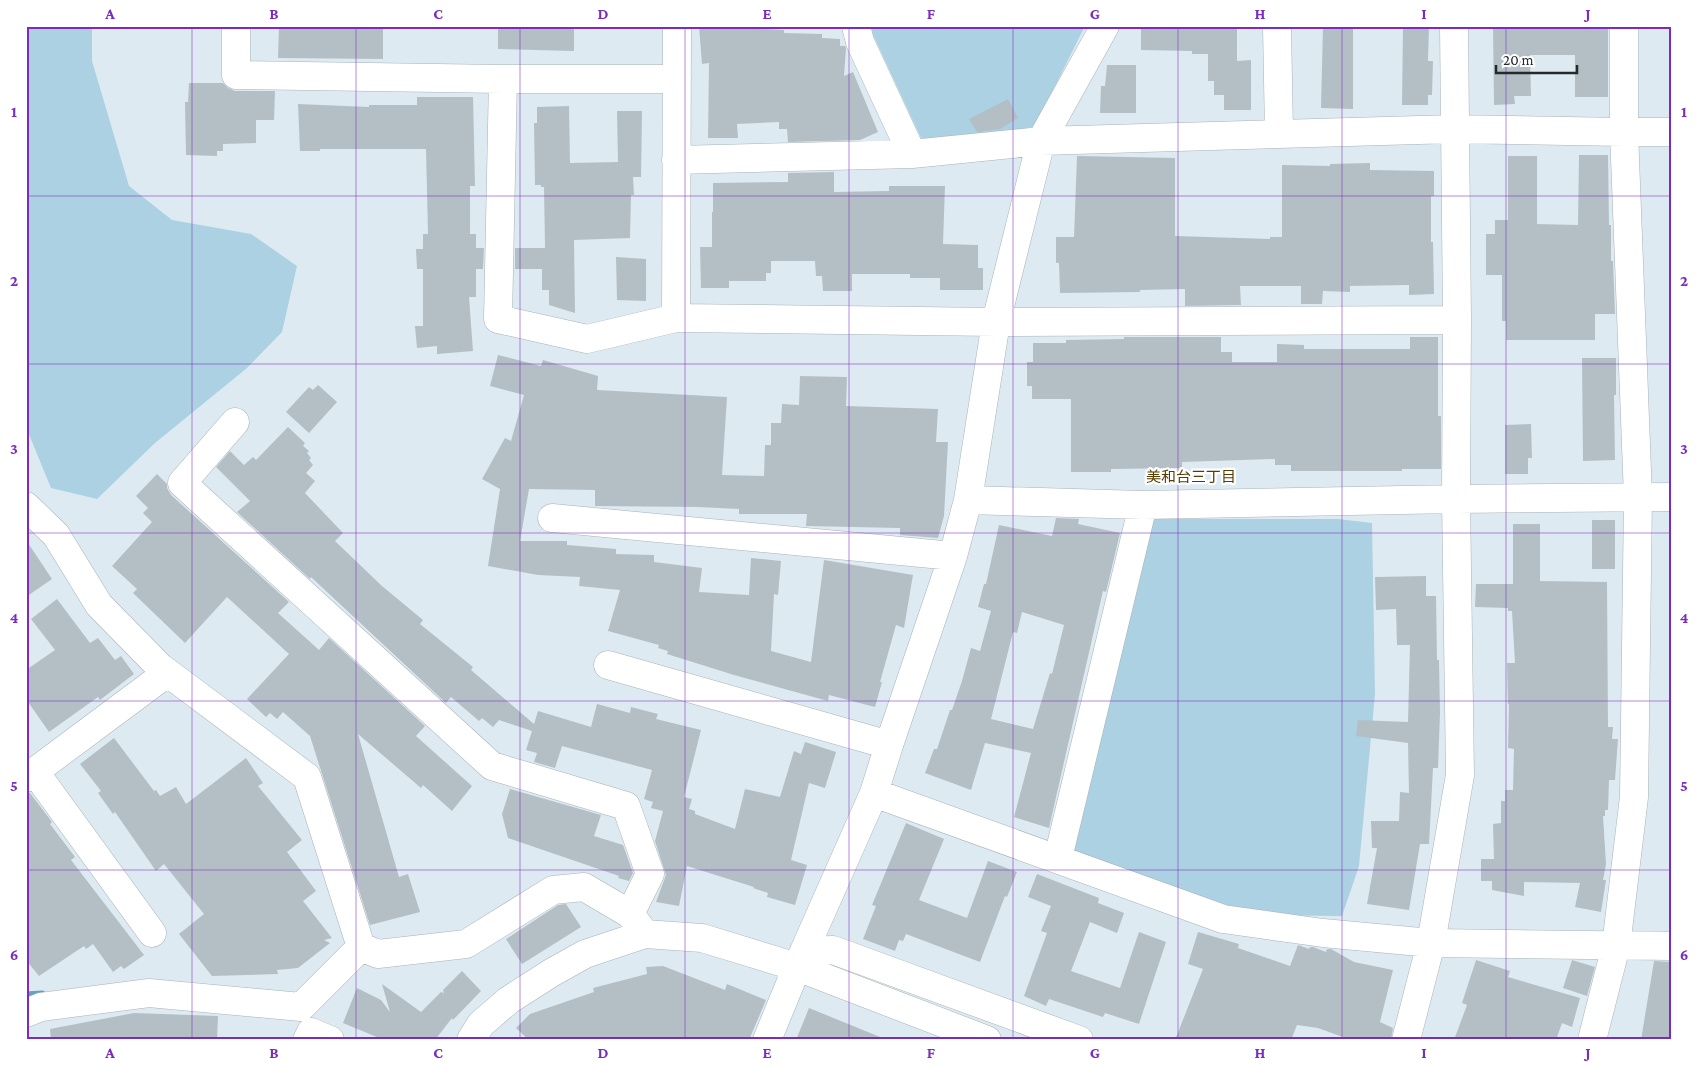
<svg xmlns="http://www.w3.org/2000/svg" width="1698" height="1066" viewBox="0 0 1698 1066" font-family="'Crimson Pro','Noto Sans JP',serif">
	<rect width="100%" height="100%" fill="#deeaf1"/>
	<path fill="#abd1e3" d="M26,26h66v35l37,125 43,34 79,14 46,32 -15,66 -35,36 -92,75 -58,56 -46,-11 -25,-61z
		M869,26h216l-53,106 -54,8 -57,-2z
		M1152,519h186l34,4 3,171 -16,172 -17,50 -88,-1 -183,-65z"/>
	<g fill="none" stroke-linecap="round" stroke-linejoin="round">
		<path stroke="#65a2be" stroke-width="9" d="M26,996l16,-1"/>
	</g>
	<path fill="#b3bfc5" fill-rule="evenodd" d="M279,26h104v33l-105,-1z
		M498,26h76v25l-76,-2z
		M699,26h37v2l48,2v3l38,1v4l18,1v7h5l1,2 -2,28 9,-4 25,60 -18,8 -72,2 -1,-13h-8v-7l-42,2 1,14h-30l1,-75 -7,1z
		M1141,26h96v35l14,-1v50h-27v-15h-10v-14h-6v-27h-16v-3l-51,-1z
		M1323,26h30v83l-32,-1z
		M1403,26h26l-1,35h5l-1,34h-4v10h-26z
		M1493,26h115v71h-33v-42h-45l1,41h-17l1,8 -21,1z
		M1107,65h29v48h-36l1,-27h4z
		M189,83h34l5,5 7,3h40l-1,29h-18v23l-33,1v7h-6v5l-31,-1 -1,-53h3z
		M417,97h56l2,89h-5v48h6v14h8l-1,21h-7v28h-7l4,54 -36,3v-8l-20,2 -2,-22h8v-57h-6l-1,-20h7v-15h5l-2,-85h-106v2h-20l-2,-47 71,3v-2h48z
		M1008,99l10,19 -18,11 -23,3 -8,-13z
		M569,106l1,57 48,-1 -1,-51h25l-1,66h-8l1,18h-3l-1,43 -56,2 1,73 -26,-8v-15h-7v-21h-27v-21h30l-1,-61h-3v-2h-6l-1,-62h3v-16z
		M1579,155h29l1,70h2v36h2l2,53h-20v26h-89v-19h-4v-46h-16v-41h9v-14h13v-64h29v68l41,1z
		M1077,156l98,2v78l95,3v-2h12v-72l48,1v-2l40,-1v7l64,1v25h-3v46h2l1,52 -25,1v-10l-59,1v6l-27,-1 -1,13h-21v-18h-61l1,19 -56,1v-17l-45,1v2l-80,1 -1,-30h-3v-26h18z
		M834,172v20l55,-1v-5h56l-2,58 35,1v23h5v22h-43v-12h-30v-4h-58v17h-29l-1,-15h-6l-1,-15h-44v12h-5v8h-37v7h-28l-1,-41h12v-35h1v-29l75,-1v-9z
		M616,257l30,2v42l-29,-1z
		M1124,337h97v15h11v10h45v-18l27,1v4h106v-12h28v79h3v53h-39v2h-111v-6h-16v-6l-93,3v6l-71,1v3h-40v-73h-39v-13h-5v-24h6v-19h33v-3l58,-1z
		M498,355l43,11 2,-6 55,16 -1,14 130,7 -5,78 42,1 1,-31h6v-22h10l1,-19 17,1 1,-29 47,1 -1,29 92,3 -2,33h12l-4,74 -6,22 -38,-3v-7l-94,-2 1,-12h-68v-5l-41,-2 -103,-1v-16l-66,-1 -9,52h47v4l49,4v5l38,1v7l48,6 -3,24 50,3 2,-37 30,3 -3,34 -4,-1 -3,57 40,11 13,-102 89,15 -9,53 -8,-3 -16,57h2l-7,25 -46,-12 -1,6 -94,-26 -67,-21 1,-3 -10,-3 1,-3 -51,-14 12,-41 -41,-4 1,-9 -42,-2 -50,-9 12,-77 -18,-10 23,-41 6,3 13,-46 -34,-9z
		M1582,358h34v37h-2l1,65 -32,1z
		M318,385l19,17 -28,31 -23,-21 23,-25 4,3z
		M1531,424l1,34h-4v16h-23v-49z
		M288,427l17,16 -2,3 6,5 -2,2 4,5 -2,2 4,5 -7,8 9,8 -10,12 38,40 -8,8 47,45 41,34 -3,4 53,43 -2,3 63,54 4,-13 53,16 6,-23 33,9 1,-6 27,7 -2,5 45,11 -17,67 8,2 -3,10 6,2v3l40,15 10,-40 35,8 14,-46 7,3 4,-12 31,10 -11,36 -16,-5 -18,77 16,5 -12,40 -28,-8 1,-4 -15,-5 1,-1 -67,-21 -8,40 -23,-4 10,-27 -11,-34 8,-30 -12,-3 2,-6 -9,-3 8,-29 -90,-24 -7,22 -21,-6 3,-9 -11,-3 6,-19 -33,-11 -6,7 -11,-9 -3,3 -28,-24 -5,6 -135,-126 -1,2 -73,-67 13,-11 -34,-34 14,-16 14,14 9,-8 3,3z
		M157,474l10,10v4l4,7 118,107 -11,11 41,37 10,-12 96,88 -9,10 56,50 -20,25 -29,-26 -2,3 -63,-54 41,143 9,-3 12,38 -50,13 -60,-189 -27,-24 -6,7 -7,-6 -4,4 -19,-18 42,-45 -62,-57 -42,46 -52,-50 4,-4 -25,-23 40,-44 -9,-9 5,-5 -12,-12z
		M1056,518l23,1 -1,5 42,9 -14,59 -3,-1 -54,237 -35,-11 17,-64 -46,-10 -14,47 -46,-17 9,-24h3l13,-39h2l10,-29 9,-33 9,3 11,-40 -13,-4 6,-23h2l13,-59 53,11zM1022,612l42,13 -12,49 -2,-1 -17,56 -42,-10 22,-87 4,1z
		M1592,520h23v49h-23z
		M1513,524h27v57l67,1 1,145h5l-1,12h6l-3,41h-6l-1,30h-3v6h-2l3,48 -3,16h3l-5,32 -26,-5 5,-24 -56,-1v14l-32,-6v-9h-11v-22h13l-1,-35 8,-1v-22h4v-11h8l1,-41 -6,-1 1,-44h-1l-1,-41h8l-3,-52h-4v-3l-33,-1 1,-23h37z
		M26,540l26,39 -26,18z
		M1426,576v20h10l1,64h2l1,53 -2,55h-5l-4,76h-9l-11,66 -42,-6 10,-56h-5l-1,-27h28l1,-29 9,1 -1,-50 -52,-7 2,-16 50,2 2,-77h-13l-1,-36 -20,1 -1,-33z
		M57,599l33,44 8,-5 17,22 6,-4 13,18 -34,26 -2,-3 -49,35 -23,-33v-29l29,-20 -24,-31z
		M114,738l40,53 2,-1 4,6 16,-9 10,17 60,-46 17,25 -5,3 44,54 -15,12 29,39 -13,10 29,37 -8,2 6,3 -32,25 -21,2 1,4 -66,2 -33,-42 25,-20 -40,-50 -8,7 -41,-59 -2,2 -15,-21 3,-2 -21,-27z
		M510,789l91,26 -7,21 29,9 10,28 -4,8 -11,-3 1,-2 -111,-38 -6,-24z
		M26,793h4l22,29 -2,2 25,33 -4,3 73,95 -20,14 -3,-3 -8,6 -20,-28 -7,5 -2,-3 -45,30 -13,-16z
		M906,823l38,16 -25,61 48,18 21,-57 29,11 -10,25 -2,-1 -25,66 -74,-28 -3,7 -4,-1 -4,11 -32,-12 13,-33 -4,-1z
		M1037,874l62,24 -1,5 26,10 -7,20 -27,-11 -19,49 49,17 19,-56 27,10 -27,82 -34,-11 -2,4 -54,-18 -3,7 -22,-10 23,-63 -6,-2 10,-25 -23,-9z
		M566,904l15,23 -59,37 -16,-25 52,-34z
		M1198,932l41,12 -1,4 52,18 8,-21 11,4 1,-2h3l13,5 1,-3h4l23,13 39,8 -13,52 13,6 -2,12h-40l-33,-12 -21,-3 -6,15h-116l28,-71 -15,-5z
		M1476,960l34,11 -2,6 72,21 -8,29 -10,-4 -6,17h-102l13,-35 -5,-2z
		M1572,960l23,7 -8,29 -24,-8z
		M1654,961l18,1v78h-31z
		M663,966l62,24 2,-6 39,16 -17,40h-220l-13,-12 14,-14 64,-22 -1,-4 54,-14 -1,-7z
		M462,971l19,20 -28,29 -1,-2 -17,22h-51l-41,-17 14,-35 24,12 9,12 -8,-28 39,28 20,-20 3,1 -1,-3z
		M809,1008l76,31 -1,1h-88z
		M134,1013l84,3 -1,24h-166l-1,-11z"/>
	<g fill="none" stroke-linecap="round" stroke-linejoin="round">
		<g stroke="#a7b3b8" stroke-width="29">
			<path id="minor" d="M236,26v49l267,4 -5,240 89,20 89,-21 320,4 461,-2
				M856,26l4,16 52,112
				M1277,26l2,108
				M503,79h174
				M676,160l236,-6 129,-13 413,-12 170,3h48
				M676,318l1,-292
				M235,422l-53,61 310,283 134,40 24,68 -20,40
				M968,500l175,5 313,-6 216,-2
				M26,506l30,29 43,70 61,62 147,110 54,170 17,7 88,-10 87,-54 31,-3 46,27 15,20
				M552,518l401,38
				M608,665l281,80
				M35,772l117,161
				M26,778l141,-105
				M874,793l349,126 100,14 108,10 241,3
				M1058,858l85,-353
				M804,951l29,-1 246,90
				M26,1013l15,-6 108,-14 152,14 60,-60
				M307,1040l4,-8 19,8
				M471,1040l10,-16 28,-24 42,-27 34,-19 60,-20 57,4 95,29 190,73
				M767,1040l30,-73 77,-174 15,-48 64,-189 15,-56 28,-178 45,-181 64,-115
				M1406,1040l25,-97 29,-168 -4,-276 1,-179 -3,-294
				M1592,1040l24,-94 18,-149 4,-300 -14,-365v-106"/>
		</g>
		<use href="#minor" stroke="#fff" stroke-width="28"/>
	</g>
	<path fill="none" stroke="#7b2cbf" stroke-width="1" stroke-opacity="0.55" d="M192,26v1014M356,26v1014M520,26v1014M685,26v1014M849,26v1014M1013,26v1014M1178,26v1014M1342,26v1014M1506,26v1014M26,196h1646M26,364h1646M26,533h1646M26,701h1646M26,870h1646"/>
	<g text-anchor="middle" stroke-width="4.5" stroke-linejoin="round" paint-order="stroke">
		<g font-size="15" fill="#583c00" stroke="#fff">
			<text x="1191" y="482">美和台三丁目</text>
		</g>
	</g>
	<rect width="1698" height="1066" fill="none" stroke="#ffffff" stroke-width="55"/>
	<path d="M1496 65v8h81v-8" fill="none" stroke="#24292b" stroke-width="2.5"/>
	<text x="1503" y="65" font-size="15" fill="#24292b" stroke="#ffffff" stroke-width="4" paint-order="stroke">20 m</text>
	<rect x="28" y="28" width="1642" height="1010" fill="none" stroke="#7b2cbf" stroke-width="2"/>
	<g font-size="16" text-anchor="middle" font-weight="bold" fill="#7b2cbf">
		<text x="110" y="19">A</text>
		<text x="274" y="19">B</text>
		<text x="438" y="19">C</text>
		<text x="603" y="19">D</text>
		<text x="767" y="19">E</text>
		<text x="931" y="19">F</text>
		<text x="1095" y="19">G</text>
		<text x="1260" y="19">H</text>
		<text x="1424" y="19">I</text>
		<text x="1588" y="19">J</text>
		<text x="14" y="117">1</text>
		<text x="1684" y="117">1</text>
		<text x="14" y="286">2</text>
		<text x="1684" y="286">2</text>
		<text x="14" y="454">3</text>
		<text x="1684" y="454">3</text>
		<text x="14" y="623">4</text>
		<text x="1684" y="623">4</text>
		<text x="14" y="791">5</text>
		<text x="1684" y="791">5</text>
		<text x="14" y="960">6</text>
		<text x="1684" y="960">6</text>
		<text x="110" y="1058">A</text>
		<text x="274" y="1058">B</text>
		<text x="438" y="1058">C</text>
		<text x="603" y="1058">D</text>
		<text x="767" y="1058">E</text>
		<text x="931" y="1058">F</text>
		<text x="1095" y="1058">G</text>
		<text x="1260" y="1058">H</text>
		<text x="1424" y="1058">I</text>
		<text x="1588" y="1058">J</text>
	</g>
</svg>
